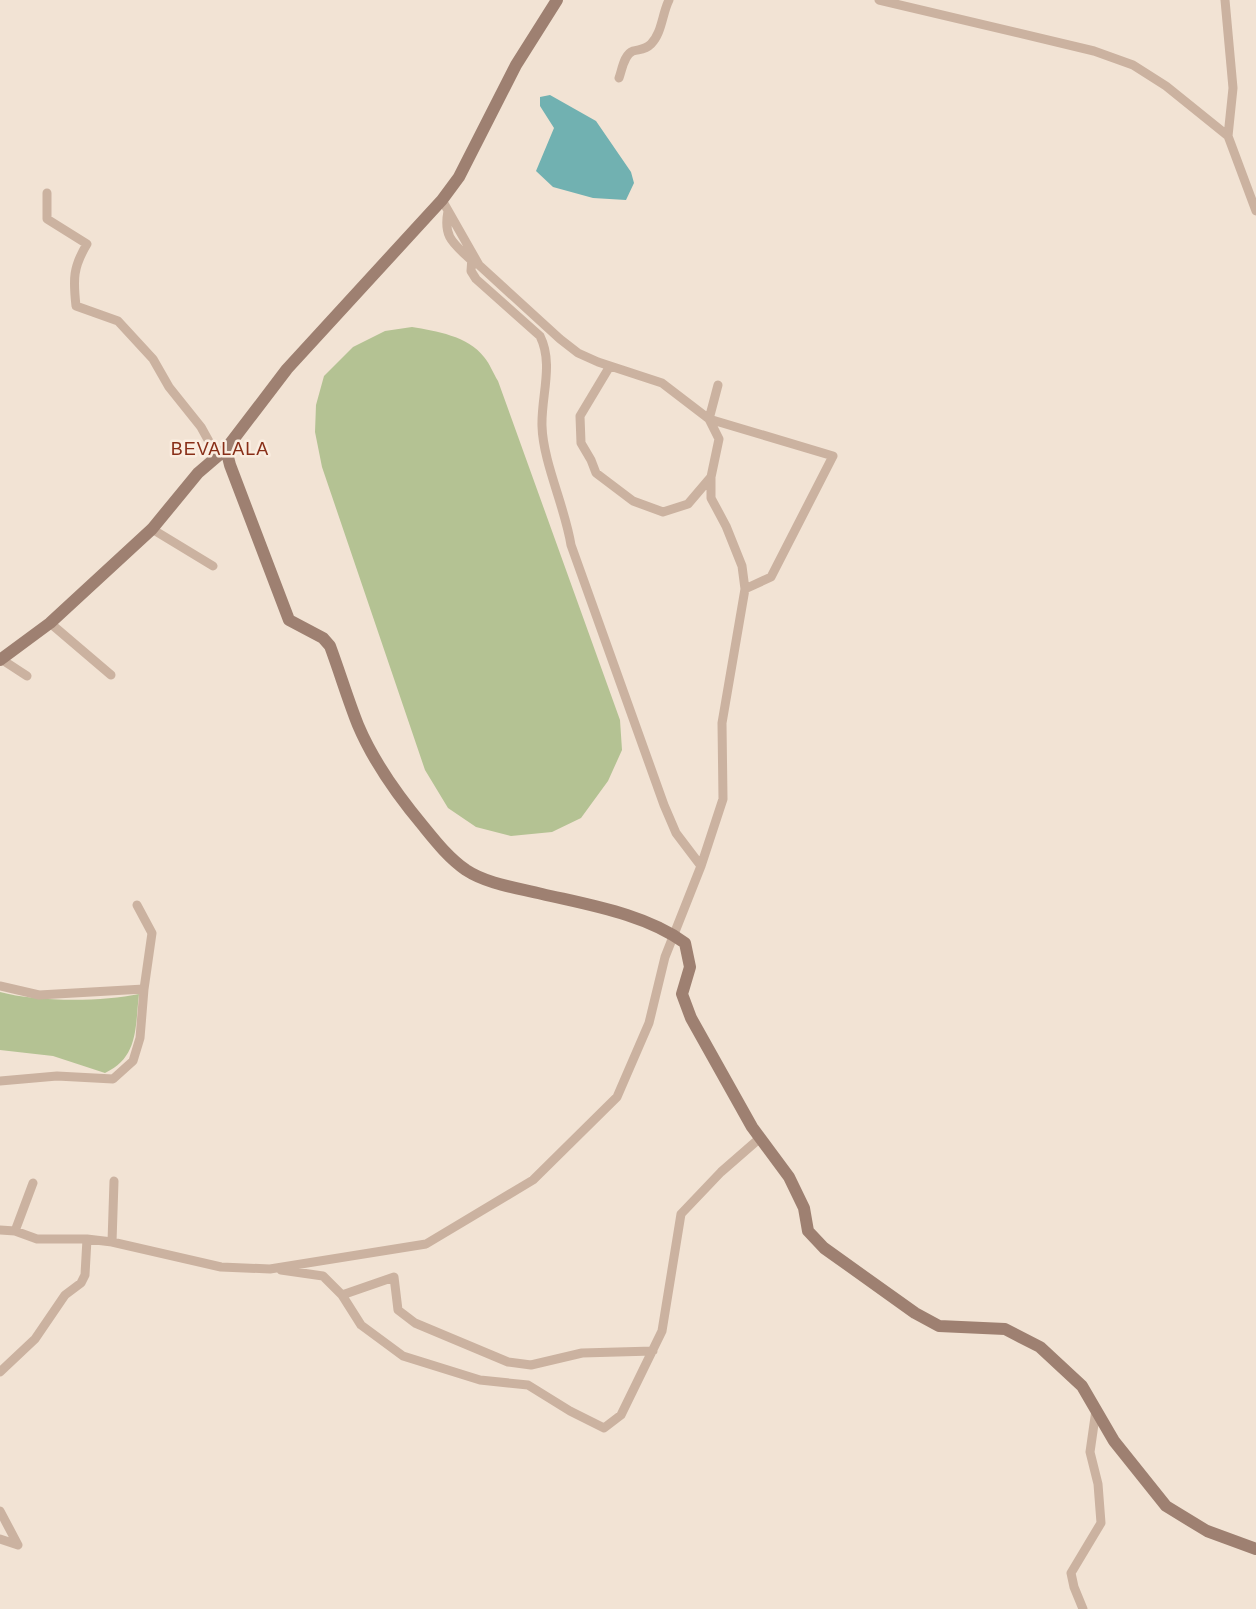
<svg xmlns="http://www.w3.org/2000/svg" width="1256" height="1609" viewBox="0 0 1256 1609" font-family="Arial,sans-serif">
	<rect width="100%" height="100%" fill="#f2e3d4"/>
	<path fill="#b4c293" d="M412,327c24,4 56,9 72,30 6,7 9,16 14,24l122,339 2,30 -14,31 -27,37 -29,14 -41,4 -35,-9 -28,-19 -23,-38 -103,-303 -7,-35 1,-27 8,-29 29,-29 32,-16z
		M0,992c36,10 102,10 139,2 -4,33 0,63 -34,79l-52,-17 -53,-6z"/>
	<path fill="#71b1b1" d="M550,95l46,26 35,51 3,11 -8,17 -33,-2 -40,-11 -17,-16 18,-43 -14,-22v-9z"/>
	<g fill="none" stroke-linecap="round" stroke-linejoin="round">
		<path stroke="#cbb2a0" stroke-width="9" d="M879,0l215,51 39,14 33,21 62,50 28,75
			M1225,0l8,88 -5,48
			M619,78c3,-8 5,-24 14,-27 7,-2 12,-1 18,-7 11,-11 11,-30 18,-44
			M47,193v26l40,25c-14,23 -14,35 -11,62l42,15 35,38 16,28 32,40 16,29
			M448,211c-5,26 5,32 22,48
			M472,257l-1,14 5,8 64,57c14,28 1,60 2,90 1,36 23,81 29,119l93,260 12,28 25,33
			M610,366l-30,50 1,27 10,17 5,13 37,28 30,11 25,-8 23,-27
			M718,385l-9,34 124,37 -62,121 -26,12
			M152,529l61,37
			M50,623l61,52
			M1,659l26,17
			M0,986l39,9 105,-6
			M0,1081l57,-5 56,3 20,-18 7,-23 4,-49 8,-56 -15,-28
			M0,1230l15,1 22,8h50l25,3 109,25 49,2 156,-25 107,-64 84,-83 32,-74 16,-66 36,-91 22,-67 -1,-76 23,-134 -3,-23 -16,-40 -15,-28v-21l8,-38 -10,-20 -47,-36 -64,-21 -20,-9 -18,-14 -81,-74 -37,-65
			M15,1231l18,-48
			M112,1242l2,-61
			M281,1270l42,6 19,19 19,30 42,31 77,24 48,5 42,26 34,17 17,-13 41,-84 19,-117 40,-42 39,-34
			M342,1295l52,-18 4,33 17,13 93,39 23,3 51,-12 71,-2
			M0,1372l35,-33 30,-44 16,-12 4,-8 2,-36
			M0,1511l18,34
			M0,1539l18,6
			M1083,1609l-9,-22 -3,-14 30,-50 -3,-39 -8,-32 6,-42"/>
		<path stroke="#9e8071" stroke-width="12" d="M226,449l4,16 59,155 34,18 7,8c10,27 18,54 28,79 16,38 40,71 66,102 13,16 25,31 42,43 21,14 52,18 76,24 47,11 103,20 143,49l5,24 -8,27 9,24 61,109 37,50 15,31 4,23 16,17 91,65 24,13 66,3 35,18 42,39 32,55 52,65 41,25 49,18
			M0,660l50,-37 102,-94 46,-56 28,-24 61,-80 155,-169 17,-23 57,-112 41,-65"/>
	</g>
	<g text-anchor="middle" stroke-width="5" stroke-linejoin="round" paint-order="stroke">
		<g font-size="18" letter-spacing="1" fill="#882e17" stroke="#faede0">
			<text x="220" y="455">BEVALALA</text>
		</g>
	</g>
</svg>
